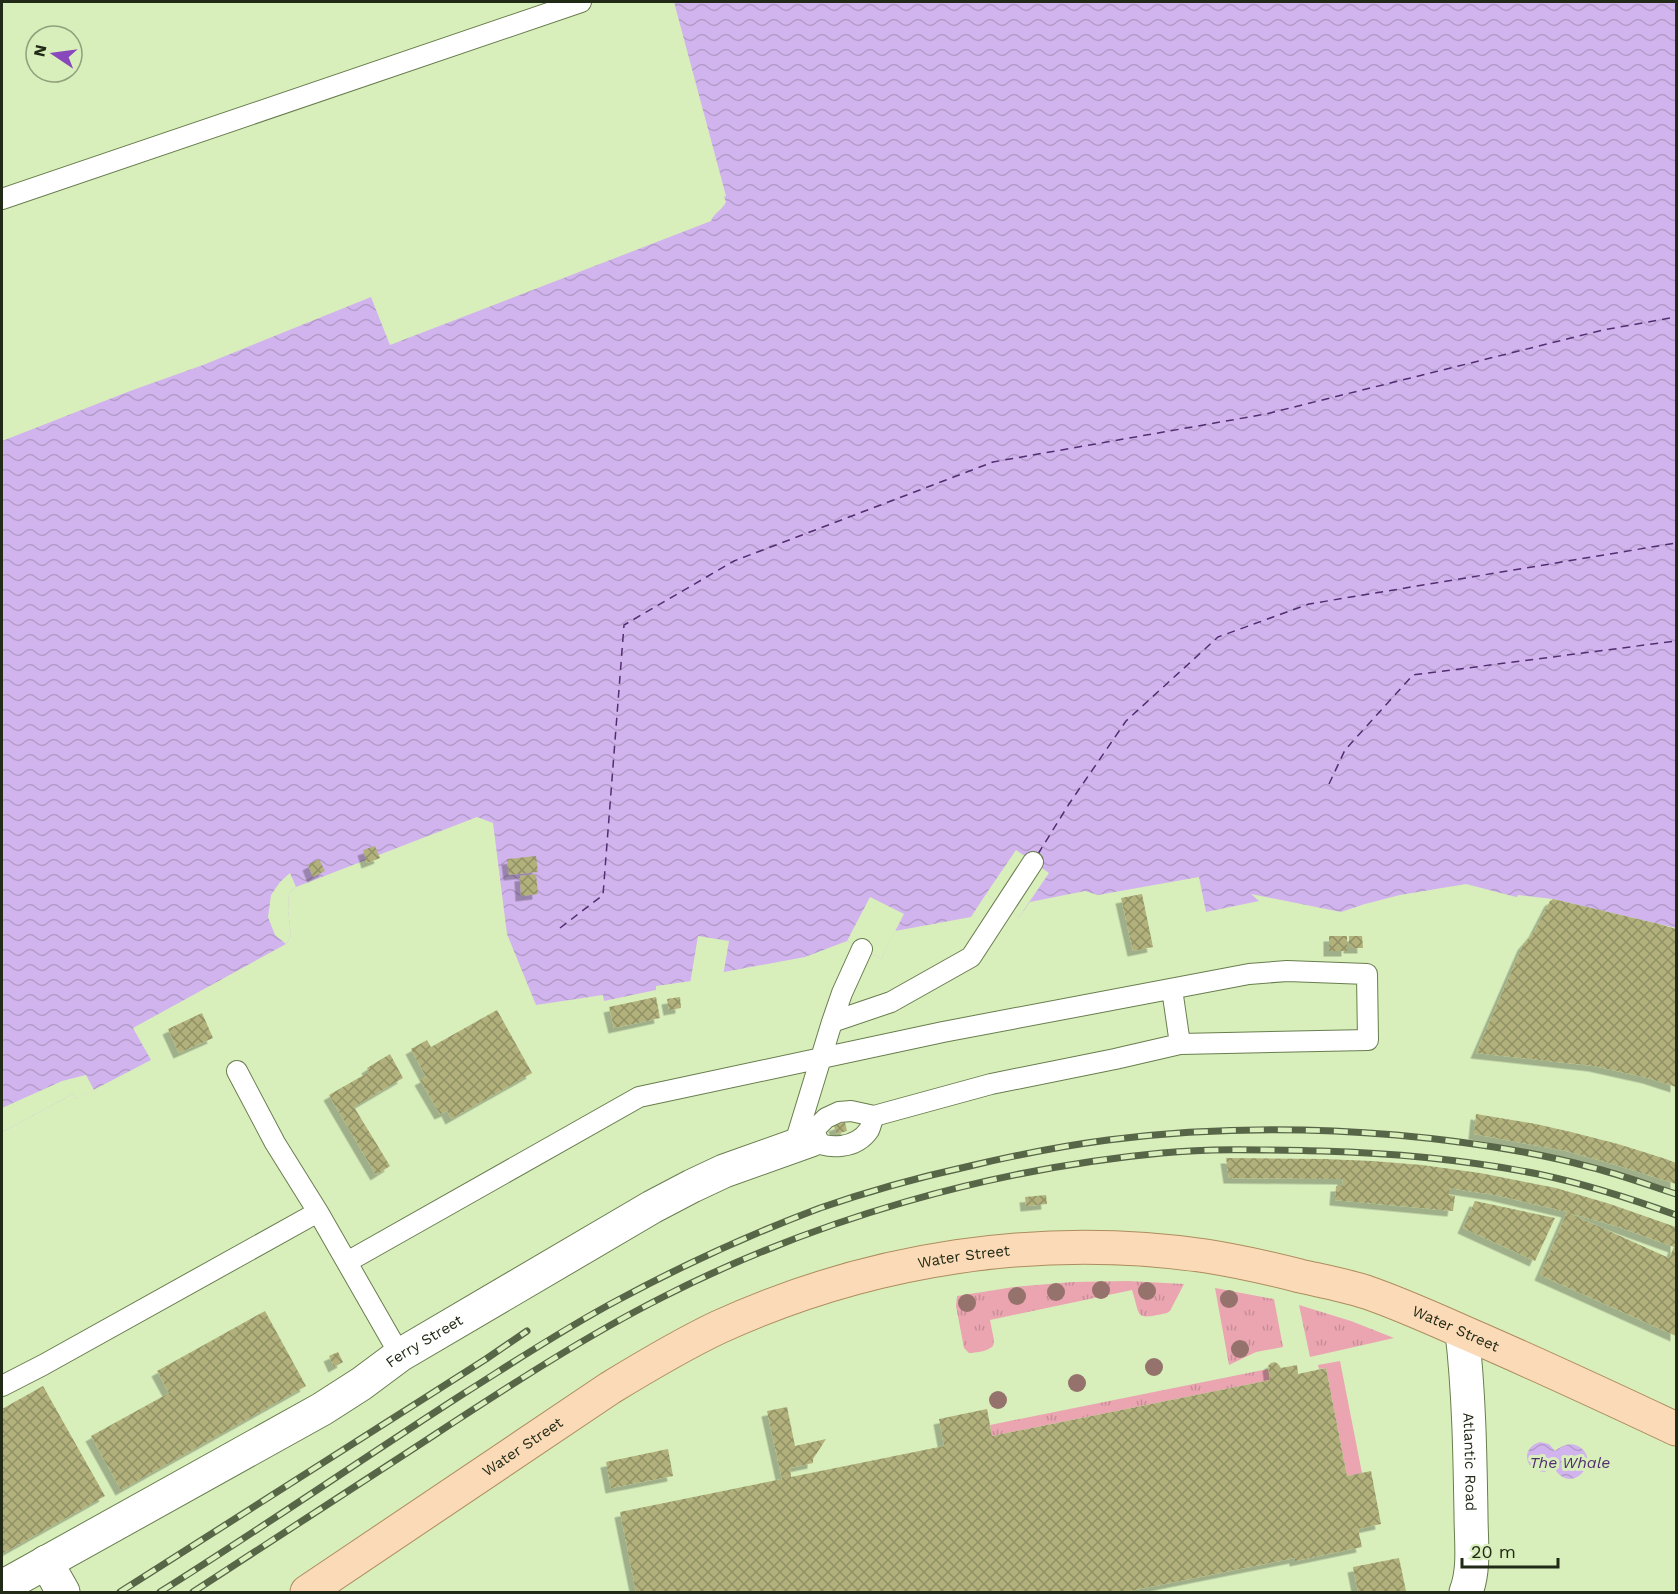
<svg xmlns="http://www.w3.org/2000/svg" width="1678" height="1594" viewBox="0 0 1678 1594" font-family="'Work Sans',sans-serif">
	<defs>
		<pattern id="grass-tufts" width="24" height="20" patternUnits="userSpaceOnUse" patternTransform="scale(1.5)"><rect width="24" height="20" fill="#eaa5b1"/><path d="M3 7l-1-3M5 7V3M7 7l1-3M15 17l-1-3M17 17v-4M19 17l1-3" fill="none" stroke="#c88e98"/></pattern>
		<pattern id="water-waves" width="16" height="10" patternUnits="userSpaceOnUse" patternTransform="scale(1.5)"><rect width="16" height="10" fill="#d1b4ed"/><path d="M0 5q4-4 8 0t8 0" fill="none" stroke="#b39bca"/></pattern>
		<pattern id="building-cross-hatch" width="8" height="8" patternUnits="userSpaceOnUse" patternTransform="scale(1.5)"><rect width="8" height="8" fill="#b2b17c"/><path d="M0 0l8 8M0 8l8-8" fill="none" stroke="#909065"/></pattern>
		<filter id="shadow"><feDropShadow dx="-5.5" dy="5.5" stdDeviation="0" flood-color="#0004"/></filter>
	</defs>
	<rect width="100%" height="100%" fill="#d8efbc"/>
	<path fill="url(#grass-tufts)" d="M1128,1281l56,3 -14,27 -3,2c-33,7 -26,5 -35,-23l-142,30 4,20 -1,6c-5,5 -17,7 -24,7l-5,-5 -8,-42 1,-10 57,-9 58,-5z
		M1215,1288l59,11 9,48 -27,5 -27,13z
		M1299,1305l52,16 43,17 -84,19z
		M1268,1369l2,11 -278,56 -2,-11z"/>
	<path fill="#eaa5b1" d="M1340,1361l22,112 -15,3 -21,-108 -7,1 -1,-4z"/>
	<path fill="url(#water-waves)" d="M674,2h1002v926l-123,-29 -35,-4 -2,4 -28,8 -102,9 -116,-9 -11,-6 -53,11 -7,-35 -101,18 -13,-4 -55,11 -11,15 -33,-23 -15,23 -76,14 -14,28 -34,-18 -42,16 -81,15 -33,9 -35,5v4l-52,11 -1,-6 -67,10 -29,-71 -14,-111 -16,-6 -181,70 -7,6 -1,17 3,26 -5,8 -153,84 18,32 -75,39 -3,-5 -71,38v-691l128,-50 73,-26 168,-68 19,48 321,-124c3,-8 11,-11 15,-19l-2,-5 2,-1z
		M1540,1442l9,2 6,7c7,-5 14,-9 23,-5 26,14 -8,53 -25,20l-8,6c-21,-1 -25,-24 -5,-30z"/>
	<path fill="#d8efbc" d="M1016,850l33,23 -30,44 -33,-23z
		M290,873l6,14 -7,6 -1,17 3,26 -5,8 -11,-9 -7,-18 3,-22 9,-13z
		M1466,884l58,15 -5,-1 -7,7 -8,5 -20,-1 -29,2 -17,4 -42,3 -32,6 -29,2 -30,-3 -36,-13 -8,-4 -2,-5 -8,-7 90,18 24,-8 35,-9z
		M870,897l34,17 -23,45 -34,-18z
		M698,936l31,5 -6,35 -33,8z
		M86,1075l8,15 -18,9 -3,-5 -71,38v-24l60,-27z"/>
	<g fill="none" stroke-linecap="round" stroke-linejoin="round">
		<path stroke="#522d70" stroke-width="1.5" stroke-dasharray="8 6" stroke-linecap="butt" d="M1329,784l16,-34 68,-75 263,-34
			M1038,854l31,-50 57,-83 92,-84 91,-33 367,-61
			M560,928l43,-33 21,-270 110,-64 259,-99 273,-48 337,-84 73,-13"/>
	</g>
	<path fill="url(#building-cross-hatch)" fill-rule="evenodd" filter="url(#shadow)" d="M375,846l5,12 -13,5 -4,-13z
		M536,856l2,16 -29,3 -2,-16z
		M319,859l6,12 -12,6 -5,-12z
		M536,874l2,20 -17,2 -1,-20z
		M1142,894l11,53 -20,4 -12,-53z
		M1553,899l106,25 17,5v158l-28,-9 -54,-12 -118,-13 47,-108 11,-13 16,-31z
		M1329,936h18v15h-18z
		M1349,936h13l1,12h-14z
		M656,997l4,21 -46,10 -5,-21z
		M680,997l1,11 -12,2 -2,-11z
		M497,1010l35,63 -81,46 -4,-8 -7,3 -20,-34 6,-3 -15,-28 16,-9 4,7z
		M202,1013l11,25 -34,15 -11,-24z
		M390,1054l13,24 -49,29 36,59 -14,9 -47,-80 40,-23 -2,-4z
		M1476,1114l60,10 35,8 47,12 48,15 10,4v21l-63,-20 -47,-13 -92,-17z
		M845,1122l2,9 -11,3 -2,-8z
		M1226,1158l99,1 47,2 50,4 58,8 76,15 54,16 63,22 3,1v109l-136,-61 27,-63 -72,-17 -46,-7v7l6,1 -2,15 -118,-11 1,-14h6l1,-7 -114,-1zM1569,1213l47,13 58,21 -5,11z
		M1046,1195l1,9 -21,2 -1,-9z
		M1475,1201l80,17 -20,43 -72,-33z
		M265,1311l41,75 -185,104 -30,-54 78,-43 -12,-22z
		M338,1352l5,10 -9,5 -5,-11z
		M1275,1362l3,2 3,4 16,-3 1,9 28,-6 21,108 24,-5 10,53 -23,5 4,18 -67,14v-3l-170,34h-489l-16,-80 162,-33 -15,-68 20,-4 8,39 31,-7 -13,20v4l-23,5 1,9 153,-31 -5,-27 48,-10 5,27 278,-56 -2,-14 3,-3z
		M43,1386l62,110 -103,58v-145z
		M668,1449l5,27 -62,12 -5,-26z
		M1399,1558l7,33 -9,1h-39l-5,-25z"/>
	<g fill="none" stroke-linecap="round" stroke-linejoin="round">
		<g stroke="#697d4e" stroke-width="22">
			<path id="lane" d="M2,199l579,-197
				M1172,989l8,55
				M832,1022l59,-20 80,-45 62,-95
				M237,1071l38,72 43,69 82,143
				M794,1146l38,-124 10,-29 20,-44
				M347,1262l292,-165 304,-65 306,-58 38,-3 80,3 1,66 -188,4 -65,15 -124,25 -117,32 -23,-5 -12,1 -13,6 -10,10 -5,12c18,10 45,9 58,-10 2,-4 3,-10 5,-14
				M2,1386l41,-21 275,-153"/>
		</g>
		<g stroke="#697d4e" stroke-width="35">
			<g id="street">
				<path id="s1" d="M1462,1332c7,60 8,122 9,183 0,25 4,54 -5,77"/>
				<path d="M46,1562l17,30"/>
				<path id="s2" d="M2,1587l320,-178 39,-25 39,-29 252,-148 40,-21 32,-15 87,-31"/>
			</g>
		</g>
		<g stroke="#ad8c5f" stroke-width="35">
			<g id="primary">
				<path id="s3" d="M307,1592l303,-204c36,-22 71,-43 109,-61 151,-69 322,-95 487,-71 31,5 63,12 94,20 22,5 44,9 66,16 35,12 70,28 104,43 69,30 138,62 206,94"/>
			</g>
		</g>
		<use href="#lane" stroke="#fff" stroke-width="20"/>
		<use href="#street" stroke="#fff" stroke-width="33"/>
		<use href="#primary" stroke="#fbdab7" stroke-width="33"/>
		<g stroke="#586648" stroke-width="7">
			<path id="rail" d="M120,1592l366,-233 41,-28
				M160,1592c102,-64 202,-133 303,-198 51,-32 102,-66 155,-94 65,-35 133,-66 202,-92 49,-17 100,-31 150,-42 46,-11 92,-20 138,-26 95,-12 192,-13 288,-5 65,6 131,15 194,32 29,7 58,18 86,27
				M193,1592c76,-50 153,-99 229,-149 78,-51 158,-104 241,-146 153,-78 328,-128 499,-144 53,-5 107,-3 160,-2 73,2 145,9 216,23 47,10 94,25 138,41"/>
		</g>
		<use href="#rail" stroke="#d8efbc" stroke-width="4.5" stroke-dasharray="14" stroke-linecap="butt"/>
	</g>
	<g fill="#95726b">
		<circle cx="1101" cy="1290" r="9"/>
		<circle cx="1147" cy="1291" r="9"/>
		<circle cx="1056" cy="1292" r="9"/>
		<circle cx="1017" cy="1296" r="9"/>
		<circle cx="1229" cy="1299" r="9"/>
		<circle cx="967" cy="1303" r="9"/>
		<circle cx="1240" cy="1349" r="9"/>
		<circle cx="1154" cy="1367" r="9"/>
		<circle cx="1077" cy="1383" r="9"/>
		<circle cx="998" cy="1400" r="9"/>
	</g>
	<g text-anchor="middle" stroke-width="6" stroke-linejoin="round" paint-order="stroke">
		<g font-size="15" fill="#212a16" stroke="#d8efbc">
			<text dy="5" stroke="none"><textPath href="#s3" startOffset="746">Water Street</textPath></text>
			<text dy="5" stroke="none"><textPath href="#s3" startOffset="1250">Water Street</textPath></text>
			<text dy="5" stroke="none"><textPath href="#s2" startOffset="489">Ferry Street</textPath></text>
			<text dy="5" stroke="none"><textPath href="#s3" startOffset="260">Water Street</textPath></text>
			<text dy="5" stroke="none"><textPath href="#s1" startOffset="130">Atlantic Road</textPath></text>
		</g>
		<g font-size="16" font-style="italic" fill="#522d70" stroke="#d8efbc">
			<text x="1570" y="1468">The Whale</text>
		</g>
	</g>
	<rect width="1678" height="1594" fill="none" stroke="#212a16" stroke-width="6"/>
	<g transform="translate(54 54) rotate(283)"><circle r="28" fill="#d8efbc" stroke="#8fa07a" stroke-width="1.5"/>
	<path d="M0-4.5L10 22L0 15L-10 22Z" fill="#8947bc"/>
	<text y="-9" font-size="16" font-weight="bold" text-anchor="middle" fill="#212a16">N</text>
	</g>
	<path d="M1462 1558v9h96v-9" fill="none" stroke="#212a16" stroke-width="3"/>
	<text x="1471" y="1558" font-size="18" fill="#212a16" stroke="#d8efbc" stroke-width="4.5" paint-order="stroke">20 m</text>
</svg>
